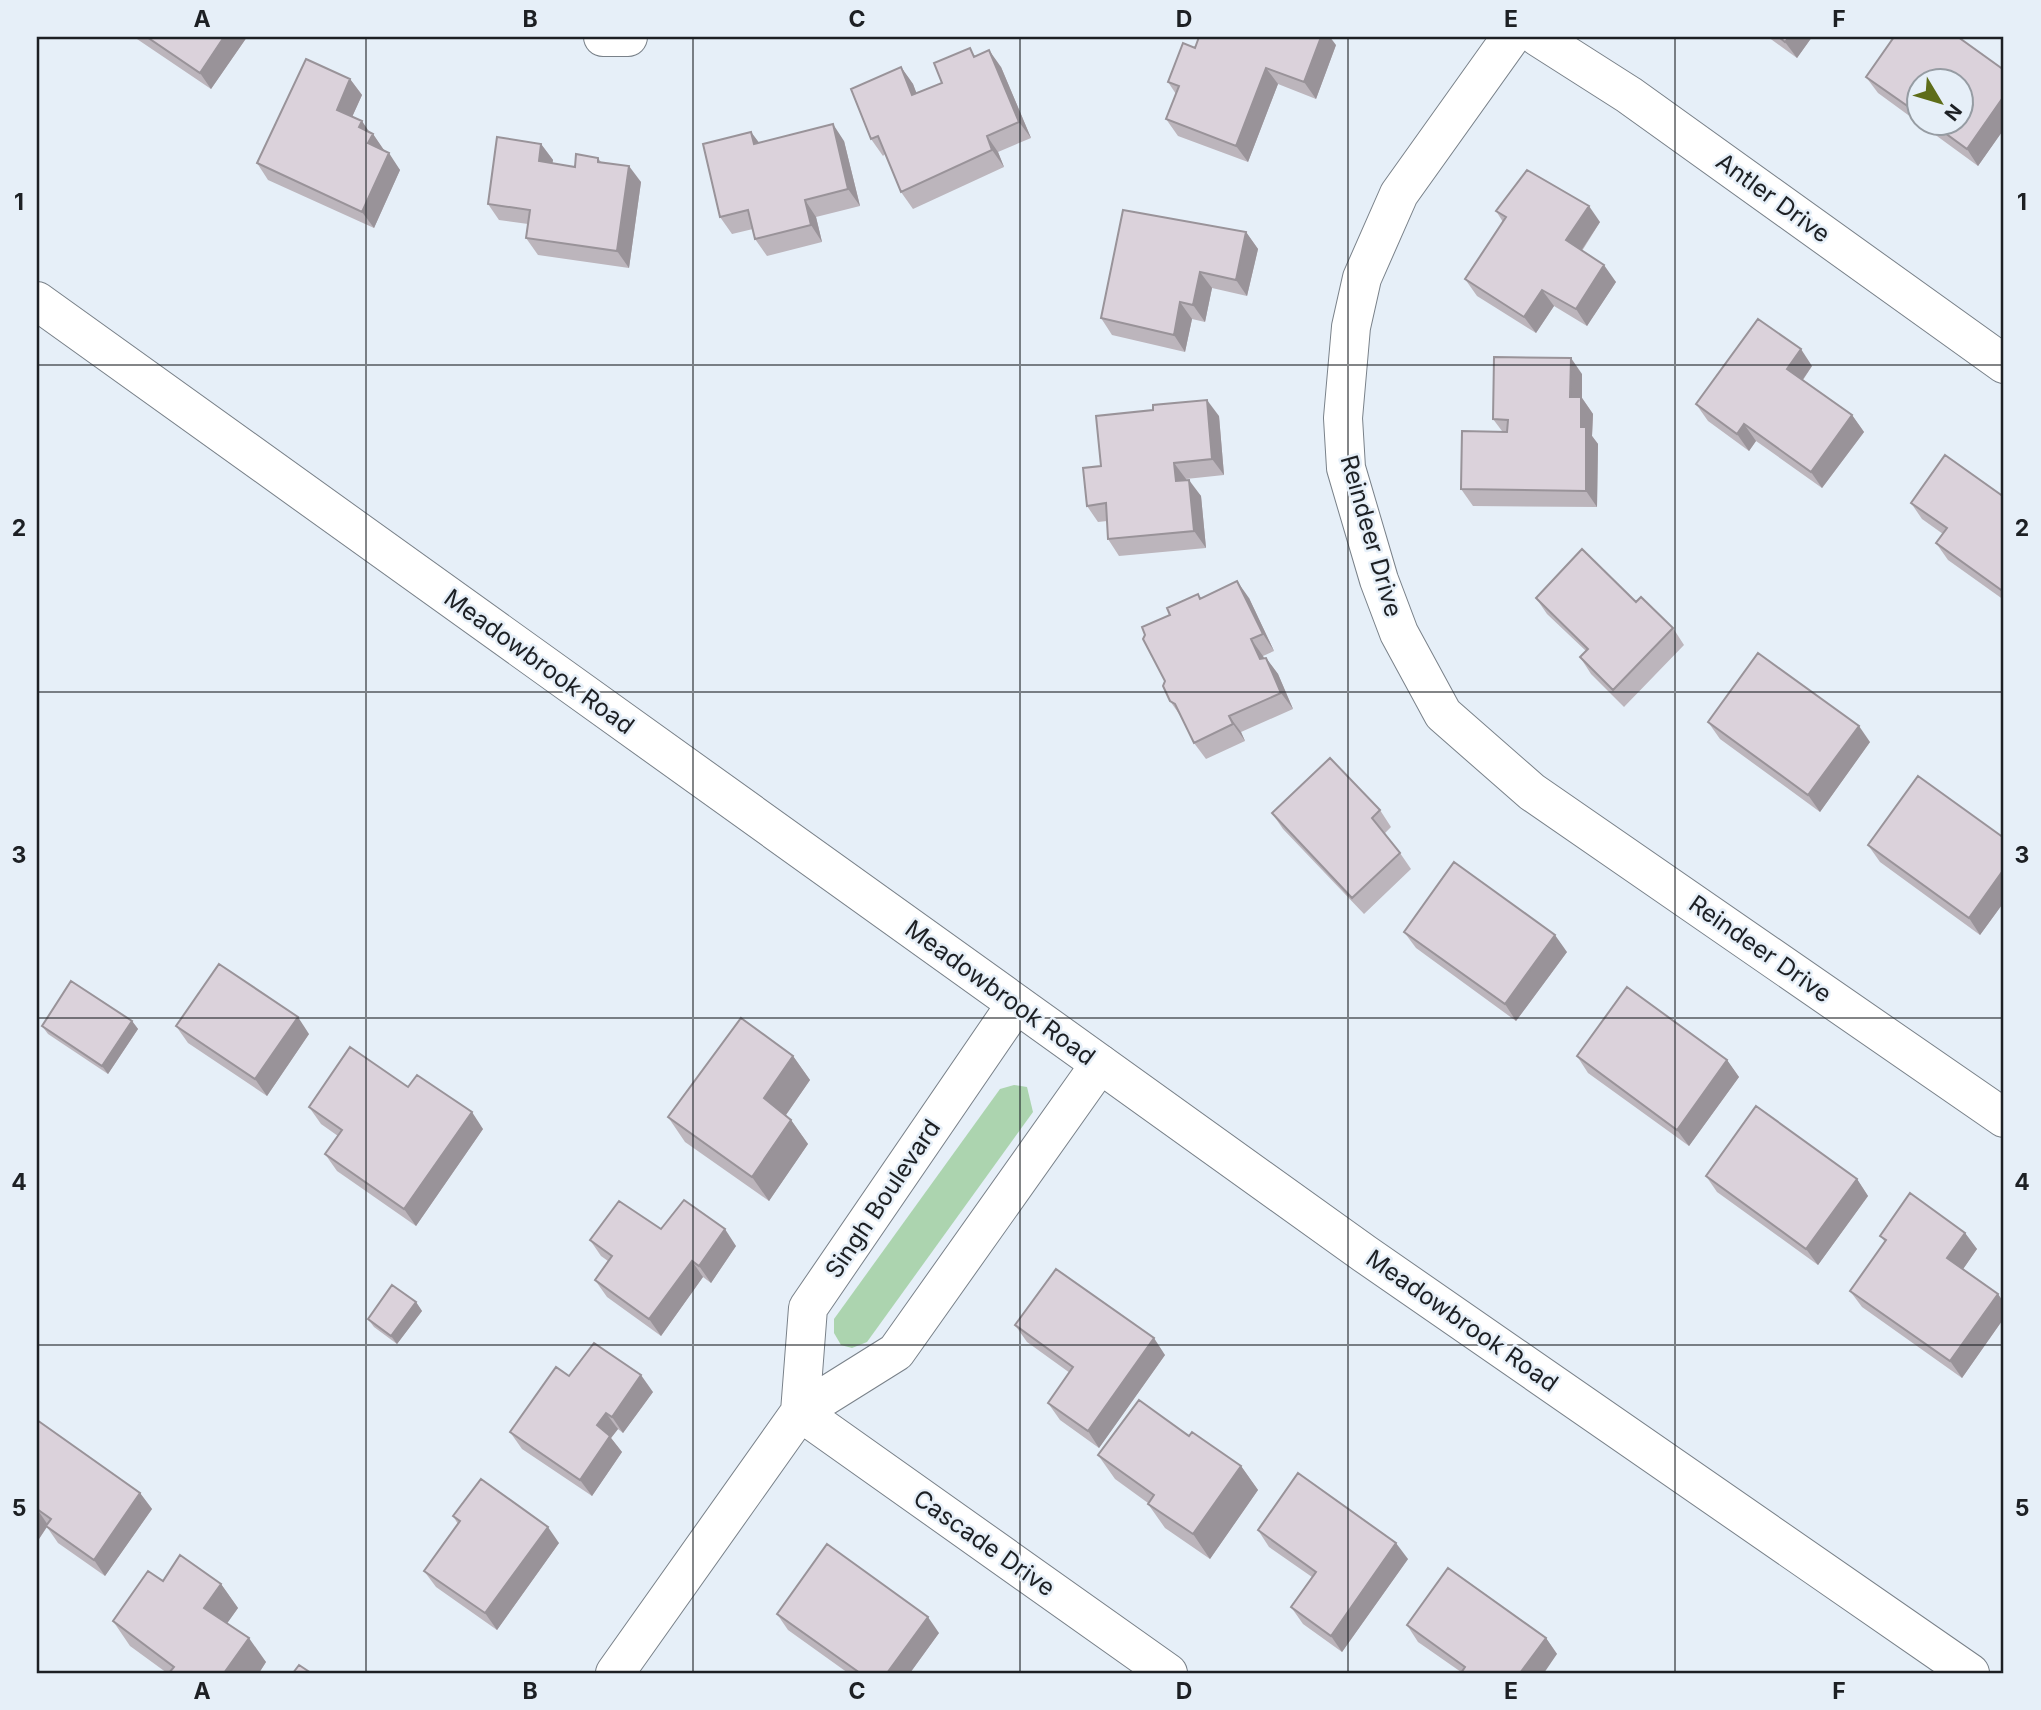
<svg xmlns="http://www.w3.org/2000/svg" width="2041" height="1710" viewBox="0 0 2041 1710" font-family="Inter,sans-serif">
	<rect width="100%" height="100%" fill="#e6eff8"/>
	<path fill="#acd4af" d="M1014,1085l13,2 6,25 -166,230 -15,6 -11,-3 -7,-12v-14l166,-230z"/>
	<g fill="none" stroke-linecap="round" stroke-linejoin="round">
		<g stroke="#798189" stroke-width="40">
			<path id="minor" d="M603,37h25
				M1511,37l-112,157 -37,84 -11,49 -8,91 3,50 33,112 20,53 44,81 89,78 472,326
				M1538,37l91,58 375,269
				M800,1412l8,-104 208,-304
				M800,1412l368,261
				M615,1673l185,-261 96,-60 204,-288"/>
		</g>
		<g stroke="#798189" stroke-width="40">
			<path id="tertiary" d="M37,301l1328,953 605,419"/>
		</g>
		<use href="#minor" stroke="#fff" stroke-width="38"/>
		<use href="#tertiary" stroke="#fff" stroke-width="38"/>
	</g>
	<path fill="#bcb5bc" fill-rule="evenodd" d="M134,37h113l-36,52z
		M1768,37h44l-15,21z
		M1336,45l-20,54 -38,-15 -30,78 -70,-26 -12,-17 10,-25 -8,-12 27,-34z
		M976,56l25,11 30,71 -33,14 6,15 -91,42 -12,-17 -16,-38 -2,2 -12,-17 30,-72 12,17 3,9 26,-10z
		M2004,70v59l-26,37 -100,-73 -12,-16zM1919,80l42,42h-42z
		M350,79l12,16 -10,22 17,15 4,2 11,17 16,19 -26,58 -106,-48 -11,-17z
		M751,132l8,11 85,-2 16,65 -44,11 6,25 -55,14 -12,-17 -2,-10 -21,5 -12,-17z
		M541,144l12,16 -1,3 23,4 23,-9 3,4 40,20 -12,86 -91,-13 -12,-17 2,-14 -29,-4 -11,-16z
		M1496,211l104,11 -18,29 34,31 -29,44 -33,-20 -18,27 -59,-37 -12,-17 38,-57z
		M1246,232l12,17 -11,47 -35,-8 -7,34 -13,-3 -7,33 -73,-17 -11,-17z
		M1812,366l-9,14 49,35 12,17 -42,56 -66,-47 -7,10 -41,-30 -12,-17z
		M1582,374v24l11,16 -1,22 6,8 -1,63 -124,-1 -12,-17 41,-58 -9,-12z
		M1219,416l5,59 -38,4 15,17 5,52 -87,8 -11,-17 -1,-18 -9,1 -11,-16 14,-40z
		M2004,497v103l-56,-40 -12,-17 7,-9 -21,-15 -11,-16z
		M1198,594l3,4h48l25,53 -11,5 1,2h2l12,16 15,35 -52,23 4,9 -39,18 -12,-16 -12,-25 -12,-17 -5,-20 5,-66z
		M1536,598l100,4 37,26 11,17 -60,62 -33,-33 -11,-17 6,-6 -39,-37z
		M1708,722l162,20 -50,70 -100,-73z
		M1380,810l11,17 -7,7 16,19 11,16 -47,45 -81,-85 -11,-16z
		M2004,838v64l-24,33 -100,-73 -12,-17z
		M1404,932l163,20 -51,69 -100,-73z
		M132,1021l6,8 -30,45 -60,-40 -6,-8z
		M176,1026l133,8 -42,62 -79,-53z
		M793,1056l17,24 -24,35 5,5 17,24 -39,57 -84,-59 -17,-25z
		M1577,1056l150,4 12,17 -50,69 -101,-73z
		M408,1087l75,42 -67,97 -79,-55 -12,-17 13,-18 -17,-12 -12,-17z
		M1706,1176l151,3 11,17 -50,69 -101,-73z
		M661,1229l75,17 -25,37 -8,-6 -42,59 -54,-39 -12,-17 13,-19 -7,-5 -11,-16z
		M1965,1233l12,16 -14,20 35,25 6,9v15l-42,60 -100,-71 -12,-16 35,-49 -5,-6z
		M416,1302l6,9 -25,33 -23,-17 -6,-8z
		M1015,1325l150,30 -66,93 -39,-28 -12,-17 22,-30 -43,-31z
		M569,1376l84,16 -30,41 -5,-4 -7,9 11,14 -30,44 -70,-47 -12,-17z
		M37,1420l103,73 12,16 -47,67 -47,-33 -11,-16 -10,15z
		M1189,1436l52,30 17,24 -48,69 -45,-31 -17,-24v-1l-33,-24 -17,-24z
		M453,1516l106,27 -62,87 -61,-43 -12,-16 34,-47z
		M1258,1530l150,29 -66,93 -39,-28 -12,-17 21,-30 -43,-30z
		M163,1581l58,3 17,24 -11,15 39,39 -7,11h-92l-37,-27 -17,-25z
		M777,1614l162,19 -29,40h-62l-60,-43z
		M1407,1625l139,13 11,16 -96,18 -43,-30z"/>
	<path fill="#999399" d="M224,37h23l-36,52 -11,-16z
		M1321,37h9l6,8 -20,54 -12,-17z
		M1789,37h23l-15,21 -12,-16z
		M989,50l12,17 30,71 -12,-16z
		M901,67l12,17 11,28 -12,-17z
		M1266,68l12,16 -30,78 -12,-16z
		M350,79l12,16 -14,31 -11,-16z
		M2004,96v33l-26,37 -11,-17z
		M362,121l10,15 1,-2 11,16 -4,10 -12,-17 -9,-16z
		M833,124l11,17 16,65 -12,-17z
		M751,132l12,16 -9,-4z
		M987,136l11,16 6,15 -12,-17z
		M541,144l12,16 -3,18 -11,-17z
		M389,153l11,17 -26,58 -12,-16z
		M629,166l12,16 -12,86 -12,-17z
		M805,200l11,17 6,25 -11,-17z
		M1589,206l11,16 -23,35 -11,-17z
		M1246,232l12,17 -11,47 -11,-16z
		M1604,265l12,17 -29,44 -11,-17z
		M1200,272l12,16 -7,34 -12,-17z
		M1542,290l12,16 -18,27 -12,-16z
		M1180,302l12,17 -7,33 -11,-17z
		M1801,349l11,17 -13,19 -12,-16z
		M1571,358l11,16v24l11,16 -1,22 6,8 -1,63 -11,-16 -16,-94z
		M1207,400l12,16 5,59 -12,-16z
		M1852,415l12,17 -42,56 -11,-16z
		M1744,424l12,17 -7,10 -12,-17z
		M1174,463l12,16 2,18 -12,-16z
		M1189,480l12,16 5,52 -12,-17z
		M1237,581l12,17 25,53 -11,-17z
		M1251,639l12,17 9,20 -12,-17z
		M1266,658l12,16 15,35 -12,-16z
		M1229,716l12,16 4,9 -12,-17z
		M1859,726l11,16 -50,70 -12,-17z
		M2004,869v33l-24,33 -11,-17z
		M1555,935l12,17 -51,69 -11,-17z
		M298,1017l11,17 -42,62 -12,-17z
		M132,1021l6,8 -30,45 -6,-8z
		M793,1056l17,24 -29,42 -17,-24z
		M1727,1060l12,17 -50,69 -12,-16z
		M472,1112l11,17 -67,97 -12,-17z
		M791,1120l17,24 -39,57 -17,-24z
		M1857,1179l11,17 -50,69 -12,-16z
		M725,1229l11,17 -25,37 -12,-17z
		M1965,1233l12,16 -18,26 -12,-17z
		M692,1261l11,16 -42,59 -12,-17z
		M1998,1294l6,9v15l-42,60 -12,-17z
		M416,1302l6,9 -25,33 -6,-8z
		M1154,1338l11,17 -66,93 -11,-17z
		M641,1375l12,17 -30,41 -11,-16z
		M606,1413l12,16 -7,9 11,14 -30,44 -12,-16 17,-55z
		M1241,1466l17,24 -48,69 -17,-25z
		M140,1493l12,16 -47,67 -11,-16z
		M37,1509l11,16 -11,17z
		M548,1527l11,16 -62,87 -12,-17z
		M1396,1543l12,16 -66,93 -11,-16z
		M221,1584l17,24 -17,24 -17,-24z
		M928,1617l11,16 -29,40h-23z
		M249,1638l17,24 -7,11h-35z
		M1546,1638l11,16 -13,19h-24z"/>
	<path fill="#dbd2db" stroke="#999399" stroke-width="2" d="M147,37h77l-24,36z
		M1199,37h122l-17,45 -38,-14 -30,78 -70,-27 13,-33 -11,-4 15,-39 12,5z
		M1779,37h10l-4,5z
		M1894,37h64l46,33v26l-37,53 -37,-27h31v-42h-42v34l-53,-37z
		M970,48l4,9 15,-7 30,72 -32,14 5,14 -91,42 -23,-56 -7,3 -20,-50 50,-22 11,28 30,-12 -8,-20z
		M306,59l44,20 -13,31 25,11 -3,6 14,7 -5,9 21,10 -27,59 -105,-49z
		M833,124l15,65 -43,11 6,25 -56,14 -7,-29 -28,7 -17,-73 48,-12 3,12z
		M497,137l44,7 -2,17 36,6 1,-13 22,4v4l31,4 -12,85 -91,-13 4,-28 -42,-6z
		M1527,170l62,36 -23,34 38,25 -28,44 -34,-19 -18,27 -59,-38 41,-62 -10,-6z
		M1123,210l123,22 -10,48 -36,-8 -7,33 -13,-3 -6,33 -73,-17z
		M1758,319l43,30 -14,20 65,46 -41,57 -67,-48 -7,10 -41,-30z
		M1494,357l77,1 -1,39h11v30h5v64l-125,-2 1,-58 45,1 1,-12 -15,-1z
		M1207,400l5,59 -38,4 2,18 13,-1 5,51 -86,8 -2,-36 -19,3 -4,-38 18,-2 -5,-50 57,-6v-5z
		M1945,455l59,42v95l-68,-49 11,-15 -36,-25z
		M1582,549l54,53 5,-5 32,31 -60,62 -33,-33 8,-8 -52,-51z
		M1237,581l26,53 -12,5 9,20 6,-1 15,35 -52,23 4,8 -39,19 -19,-39 -5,-3 -7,-15 2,-5 -22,-42 2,-4 -3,-8 28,-12 -3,-7 31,-14 2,5z
		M1758,653l101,73 -51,69 -100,-73z
		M1330,758l50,52 -8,8 28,35 -48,45 -80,-85z
		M1918,776l86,62v31l-35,49 -101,-73z
		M1454,862l101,73 -50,69 -101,-72z
		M219,964l79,53 -43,62 -79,-53z
		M71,981l61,40 -30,45 -60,-40z
		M1627,987l100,73 -50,70 -100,-74z
		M741,1018l52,38 -29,42 27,22 -39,57 -84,-60z
		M350,1047l58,40 9,-12 55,37 -68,97 -79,-55 17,-24 -33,-23z
		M1756,1106l101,73 -51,70 -100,-73z
		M1910,1193l55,40 -18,25 51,36 -48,67 -100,-70 36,-51 -6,-4z
		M684,1200l41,29 -26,37 -7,-5 -43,58 -54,-39 17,-24 -22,-16 29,-39 42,28z
		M1056,1269l98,69 -66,93 -40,-28 25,-36 -58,-42z
		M392,1285l24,17 -25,34 -23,-17z
		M594,1343l47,32 -29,42 -6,-4 -9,12 13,11 -30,44 -70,-48 46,-65 13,9z
		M1139,1400l50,36 3,-4 49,34 -48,68 -45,-30 6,-9 -56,-40z
		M37,1420l103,73 -46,67 -48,-34 5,-7 -14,-10z
		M1298,1473l98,70 -65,93 -40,-29 25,-35 -58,-42z
		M481,1479l67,48 -63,86 -61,-42 36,-50 -7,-5z
		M827,1544l101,73 -41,56h-27l-83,-59z
		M180,1555l41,29 -17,24 45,30 -25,35h-55l5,-6 -61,-46 35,-50 15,10z
		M1448,1568l98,70 -26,35h-59l4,-6 -58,-42z
		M299,1665l12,8h-18z"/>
	<path fill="none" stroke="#1d2024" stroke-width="2" stroke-opacity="0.55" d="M366,37v1636M693,37v1636M1020,37v1636M1348,37v1636M1675,37v1636M37,365h1967M37,692h1967M37,1018h1967M37,1345h1967"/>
	<g text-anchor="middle" stroke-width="5" stroke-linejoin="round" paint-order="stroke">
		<g font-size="24" fill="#1d2024" stroke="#e6eff8">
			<text transform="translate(1773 198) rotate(36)" y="8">Antler Drive</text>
			<text transform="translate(1371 536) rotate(74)" y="8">Reindeer Drive</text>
			<text transform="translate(539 662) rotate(36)" y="8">Meadowbrook Road</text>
			<text transform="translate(1760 949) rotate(35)" y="8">Reindeer Drive</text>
			<text transform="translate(1000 993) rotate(36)" y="8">Meadowbrook Road</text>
			<text transform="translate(883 1199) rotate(-56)" y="8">Singh Boulevard</text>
			<text transform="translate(1462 1321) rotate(35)" y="8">Meadowbrook Road</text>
			<text transform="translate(984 1543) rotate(35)" y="8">Cascade Drive</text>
		</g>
	</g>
	<rect width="2041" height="1710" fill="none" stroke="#e6eff8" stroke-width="77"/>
	<g transform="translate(1940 102) rotate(128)"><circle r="33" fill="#e6eff8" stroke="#969ca3" stroke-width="2"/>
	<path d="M0-5L12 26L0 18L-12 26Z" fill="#5e6d19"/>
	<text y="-10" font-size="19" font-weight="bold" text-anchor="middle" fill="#1d2024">N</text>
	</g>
	<rect x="38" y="38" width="1964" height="1634" fill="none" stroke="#1d2024" stroke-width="2.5"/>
	<g font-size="23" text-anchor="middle" font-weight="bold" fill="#1d2024">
		<text x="202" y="27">A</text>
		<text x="530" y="27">B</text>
		<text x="857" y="27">C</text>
		<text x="1184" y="27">D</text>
		<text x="1511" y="27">E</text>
		<text x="1839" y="27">F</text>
		<text x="19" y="210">1</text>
		<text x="2022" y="210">1</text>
		<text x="19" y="536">2</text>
		<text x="2022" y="536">2</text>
		<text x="19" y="863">3</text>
		<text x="2022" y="863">3</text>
		<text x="19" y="1190">4</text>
		<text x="2022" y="1190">4</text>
		<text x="19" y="1516">5</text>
		<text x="2022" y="1516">5</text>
		<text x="202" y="1699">A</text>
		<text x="530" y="1699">B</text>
		<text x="857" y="1699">C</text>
		<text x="1184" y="1699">D</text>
		<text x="1511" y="1699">E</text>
		<text x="1839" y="1699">F</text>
	</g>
</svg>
